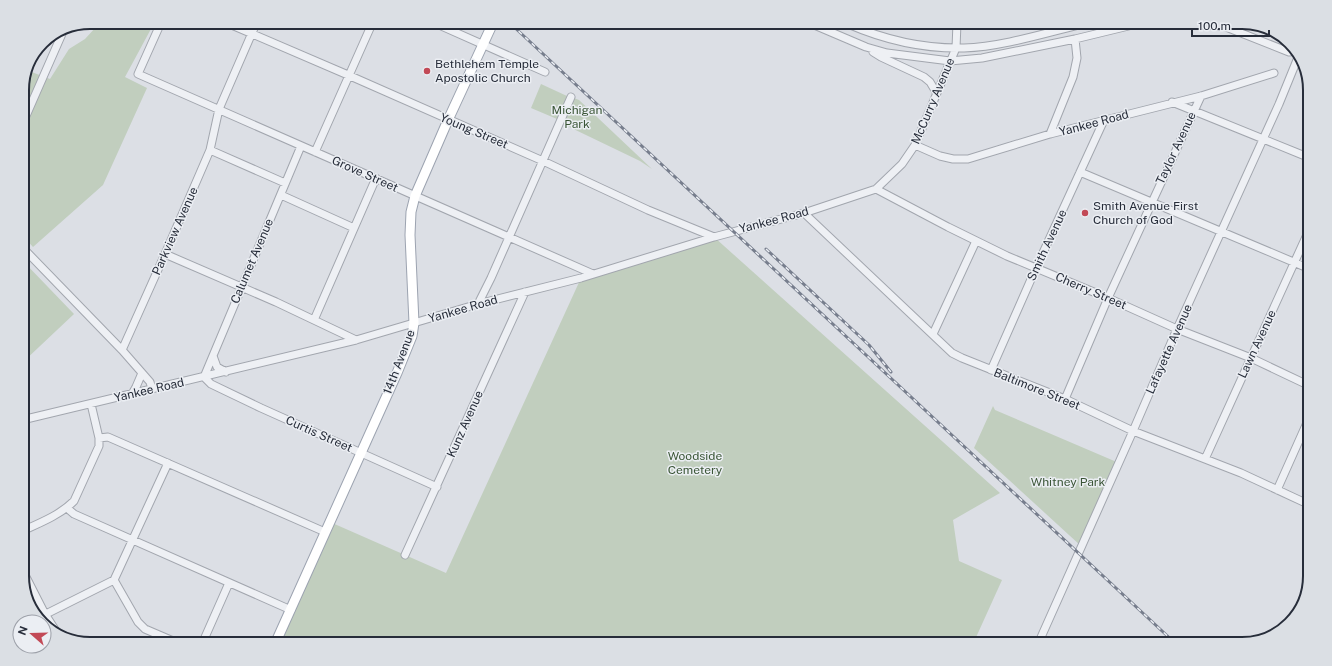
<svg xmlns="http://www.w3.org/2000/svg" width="1332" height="666" viewBox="0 0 1332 666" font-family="'Public Sans',sans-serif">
	<rect width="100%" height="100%" fill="#dcdfe5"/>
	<path fill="#c1cebe" d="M96,27h56l-27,50 22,11 -44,97 -70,62 -11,-12v-149l7,-15 21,8 19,-30 16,-10z
		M541,84l26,12 -10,23 -26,-11z
		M571,97l8,3 73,69 -12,-8 -79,-38z
		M714,237l286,256 -47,27 6,41 43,19 -29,64h-698l55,-122 116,51 135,-295z
		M22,260l52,54 -52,49z
		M993,406l2,4 124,53 -38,83 -107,-98z"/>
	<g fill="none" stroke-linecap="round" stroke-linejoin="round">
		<g stroke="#a2a6ae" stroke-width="9">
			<path id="minor" d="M1198,22l28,5 63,25 9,-1
				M812,24l54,23 21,6 63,8 32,-3 93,-19 70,-17
				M848,24c37,16 75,25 116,24 38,-1 85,-16 123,-25
				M439,25l106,47
				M234,26l114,49 195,86 105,49 66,27
				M159,27l-21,47 455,200
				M1266,28l10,5
				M873,52l8,5 43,20 6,5 6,10
				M1172,102l138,56
				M22,125l43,-98
				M1050,134l23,-57 4,-19 -2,-19
				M915,145l25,11 13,3h15l82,-25 151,-38 73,-23
				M210,150l75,33
				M315,152l56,-126
				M1080,172l230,97
				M876,189l72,38 59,29 101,42 69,31 74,29 59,28
				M281,195l73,33
				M804,213l148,140 10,5 103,41 68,32 108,42 69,32
				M22,247l100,103 28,32 2,7
				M165,254l111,48 80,38
				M478,304l13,-26 80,-181
				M314,320l62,-142
				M933,334l43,-93
				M122,350l43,-96 45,-104 9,-41 36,-83
				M213,356l4,11 9,5
				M991,370l45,-102 68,-148
				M204,377l7,7 50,24 176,79
				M204,377l97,-231
				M132,394l4,-7 6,-14
				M1065,399l43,-101 93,-202
				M22,420l334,-80 122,-36 103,-26 133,-41 90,-24 72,-24 26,-25 13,-19 41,-97 1,-25
				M99,438l9,-1 217,95
				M1205,459l105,-231
				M1277,490l33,-74
				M67,508l7,6 217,96
				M22,531c18,-8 38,-16 52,-30l25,-55v-8l-8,-34
				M405,555l120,-263
				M22,569l23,45 14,22
				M114,580l24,42 7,7 35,15
				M38,618l76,-38 54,-117
				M202,644l27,-61
				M1038,644l95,-213 44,-102 102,-225 20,-49"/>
		</g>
		<g stroke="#9ca3b0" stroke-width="11">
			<path id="major" d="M275,644l122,-271 15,-37 2,-13 -4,-88 1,-23 4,-16 33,-76 44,-95"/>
		</g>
		<use href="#minor" stroke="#eef0f4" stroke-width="7"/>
		<use href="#major" stroke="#fff" stroke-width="9"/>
		<g stroke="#777e8d" stroke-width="3">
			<path id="rail" d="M512,25l664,619
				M766,249l103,96 22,27"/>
		</g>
		<use href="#rail" stroke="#ebeef3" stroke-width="1.5" stroke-dasharray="4.5" stroke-linecap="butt"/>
	</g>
	<g fill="#c24956" stroke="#ebeef3" stroke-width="1.5">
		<circle cx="427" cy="71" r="4"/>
		<circle cx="1085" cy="213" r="4"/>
	</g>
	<g text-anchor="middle" stroke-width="3" stroke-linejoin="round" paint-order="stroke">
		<g font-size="12" fill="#272d3a" stroke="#ebeef3" text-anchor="start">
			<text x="435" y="68">Bethlehem Temple<tspan x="435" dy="14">Apostolic Church</tspan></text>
			<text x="1093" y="210">Smith Avenue First<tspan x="1093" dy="14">Church of God</tspan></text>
		</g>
		<g font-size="12" fill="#272d3a" stroke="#ebeef3">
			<text transform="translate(933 101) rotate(-67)" y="4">McCurry Avenue</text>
			<text transform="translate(1094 123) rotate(-15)" y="4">Yankee Road</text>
			<text transform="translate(474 131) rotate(23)" y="4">Young Street</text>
			<text transform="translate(1176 148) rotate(-65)" y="4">Taylor Avenue</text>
			<text transform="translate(365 174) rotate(24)" y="4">Grove Street</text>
			<text transform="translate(774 220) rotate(-15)" y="4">Yankee Road</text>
			<text transform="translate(175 231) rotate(-66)" y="4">Parkview Avenue</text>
			<text transform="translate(1047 245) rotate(-65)" y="4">Smith Avenue</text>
			<text transform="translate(252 261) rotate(-67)" y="4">Calumet Avenue</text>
			<text transform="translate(1091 291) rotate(23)" y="4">Cherry Street</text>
			<text transform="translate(463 309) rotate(-16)" y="4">Yankee Road</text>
			<text transform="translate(1257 344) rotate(-65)" y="4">Lawn Avenue</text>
			<text transform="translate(1169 349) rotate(-66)" y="4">Lafayette Avenue</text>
			<text transform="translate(399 362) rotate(-69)" y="4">14th Avenue</text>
			<text transform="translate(1037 389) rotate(22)" y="4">Baltimore Street</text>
			<text transform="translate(149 390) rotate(-13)" y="4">Yankee Road</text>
			<text transform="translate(465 424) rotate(-66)" y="4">Kunz Avenue</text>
			<text transform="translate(319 434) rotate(24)" y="4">Curtis Street</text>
		</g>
		<g font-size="12" fill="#3a5536" stroke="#ebeef3">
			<text x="577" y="114">Michigan<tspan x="577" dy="14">Park</tspan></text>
			<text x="695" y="460">Woodside<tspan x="695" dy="14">Cemetery</tspan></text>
			<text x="1068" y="486">Whitney Park</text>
		</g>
	</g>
	<path d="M0 0H1332V666H0ZM90 29H1242A61 61 0 0 1 1303 90V576A61 61 0 0 1 1242 637H90A61 61 0 0 1 29 576V90A61 61 0 0 1 90 29Z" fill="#dbdfe4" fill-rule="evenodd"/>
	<path fill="none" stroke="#272d3a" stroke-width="2" d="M90 29H1242A61 61 0 0 1 1303 90V576A61 61 0 0 1 1242 637H90A61 61 0 0 1 29 576V90A61 61 0 0 1 90 29Z"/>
	<g transform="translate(32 634) rotate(290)"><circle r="19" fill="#ebeef3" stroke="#9da1a9"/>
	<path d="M0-3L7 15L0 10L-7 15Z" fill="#c24956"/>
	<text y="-6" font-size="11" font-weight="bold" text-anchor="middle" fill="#272d3a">N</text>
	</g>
	<path d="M1192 30v6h77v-6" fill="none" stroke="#272d3a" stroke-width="2"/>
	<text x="1198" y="30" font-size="12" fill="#272d3a" stroke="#ebeef3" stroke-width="3" paint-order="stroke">100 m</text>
</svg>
